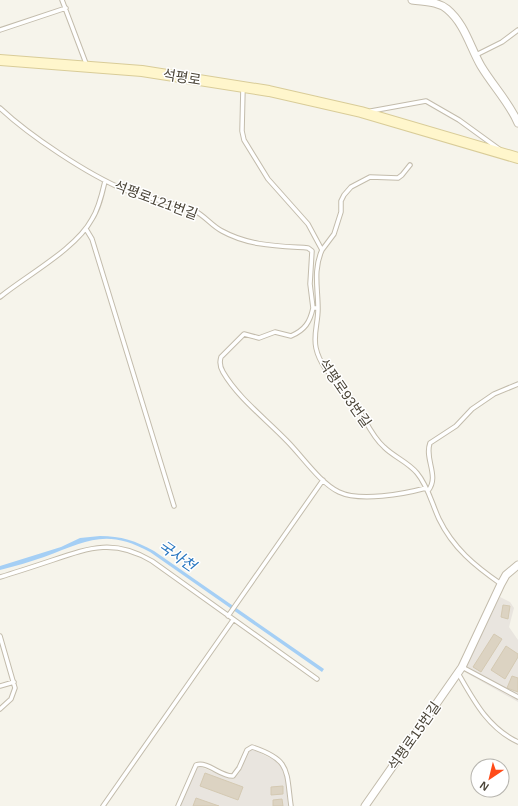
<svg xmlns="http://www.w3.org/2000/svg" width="518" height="806" viewBox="0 0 518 806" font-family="Helvetica,'Noto Sans KR',sans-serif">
	<rect width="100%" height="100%" fill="#f6f4eb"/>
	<path fill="#e9e5df" d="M500,597l10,5 4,6 -5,19 9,13v62l-55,-31z
		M252,749l22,11 8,7 4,11 2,28h-108l16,-39h5l30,12h3l6,-7 7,-19z"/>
	<path fill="#a5cff5" d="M100,536c21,0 36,5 54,15l170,118 -2,3 -172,-120c-44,-24 -63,-11 -106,5 -14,5 -29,9 -44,13v-4l61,-19 19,-9z"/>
	<path fill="#dcd3c2" stroke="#d4c9b2" d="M503,605l7,1 -2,13 -7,-2z
		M494,634l8,5 -21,33 -8,-5z
		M506,646l12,8v3l-13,22 -14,-9z
		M512,676l6,2v14l-11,-4z
		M205,773l38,14 -5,13 -38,-14z
		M283,786v8l-12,1v-8z
		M196,798l23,8h-26z
		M282,799l1,7h-10v-6z"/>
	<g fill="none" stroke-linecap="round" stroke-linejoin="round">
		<g stroke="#c3bcac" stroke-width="5.5">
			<path id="lane" d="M62,0l25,66
				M0,30l66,-22
				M476,55l26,-13 16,-12
				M243,88l-1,43 2,9 24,39 40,45 14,26c-9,20 -4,38 -4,59 0,14 -5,26 -2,39 5,23 25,36 38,54 10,14 17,34 30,45 10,10 24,15 33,26 11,13 15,31 22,46 14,29 36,47 62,65
				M0,108c30,28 87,66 125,82 23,9 47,12 70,21 10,5 17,15 27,20 27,15 56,15 86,17l4,3 -2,33 3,24h5
				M371,111l55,-10 33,19 40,29
				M86,229l6,10 82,267
				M322,250l12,-16 7,-22v-11l3,-6 7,-8 19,-10 28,1 4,-3 8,-10
				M0,297c27,-22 76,-48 92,-78 7,-11 10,-25 13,-38
				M313,308c-3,14 -8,22 -22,28l-16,-4 -16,6 -15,-4 -23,23c-2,6 -1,10 2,15 15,26 43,47 64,69 15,15 33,42 52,51 21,10 65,2 87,-4
				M428,491c12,-15 -4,-32 2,-48l26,-17 16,-17 22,-15 24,-10
				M0,577c17,-5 35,-11 53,-17 38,-13 62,-21 99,1l165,118
				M228,616l95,-136
				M0,636l15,52 -4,11 -11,10
				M462,667l56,30
				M458,673c16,28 30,55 60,69
				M0,686l14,-4
				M103,806l130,-186
				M178,806l18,-41c12,-4 25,12 37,11l6,-8 8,-18 5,-3c39,13 34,23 39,59"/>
		</g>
		<g stroke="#c3bcac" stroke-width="9">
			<path id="street" d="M412,0c12,2 25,1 35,9 18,15 23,38 34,57 12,20 28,36 37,57
				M365,806l97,-139 39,-83 5,-9 12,-10"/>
		</g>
		<g stroke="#d9cc98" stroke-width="12">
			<path id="secondary" d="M0,60l142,11 127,20 92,21 157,46"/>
		</g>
		<use href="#lane" stroke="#fff" stroke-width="3.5"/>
		<use href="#street" stroke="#fff" stroke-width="7"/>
		<use href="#secondary" stroke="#fff6cc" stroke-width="10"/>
	</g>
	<g text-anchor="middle" stroke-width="3" stroke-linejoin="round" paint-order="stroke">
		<g font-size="14" fill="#4b4538" stroke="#fff">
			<text transform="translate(182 77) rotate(9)" y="5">석평로</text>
			<text transform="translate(156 200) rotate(20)" y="5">석평로121번길</text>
			<text transform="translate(345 393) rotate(55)" y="5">석평로93번길</text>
			<text transform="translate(414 736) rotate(-55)" y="5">석평로15번길</text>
		</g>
		<g font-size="15" font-style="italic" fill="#2876c0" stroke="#fff">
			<text transform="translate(177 556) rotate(35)" y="5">국사천</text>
		</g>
	</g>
	<g transform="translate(490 778) rotate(215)"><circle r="19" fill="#ffffff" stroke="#b7b5af"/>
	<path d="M0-3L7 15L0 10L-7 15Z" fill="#ff4b19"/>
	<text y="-6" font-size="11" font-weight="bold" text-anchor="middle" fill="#4b4538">N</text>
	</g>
</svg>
